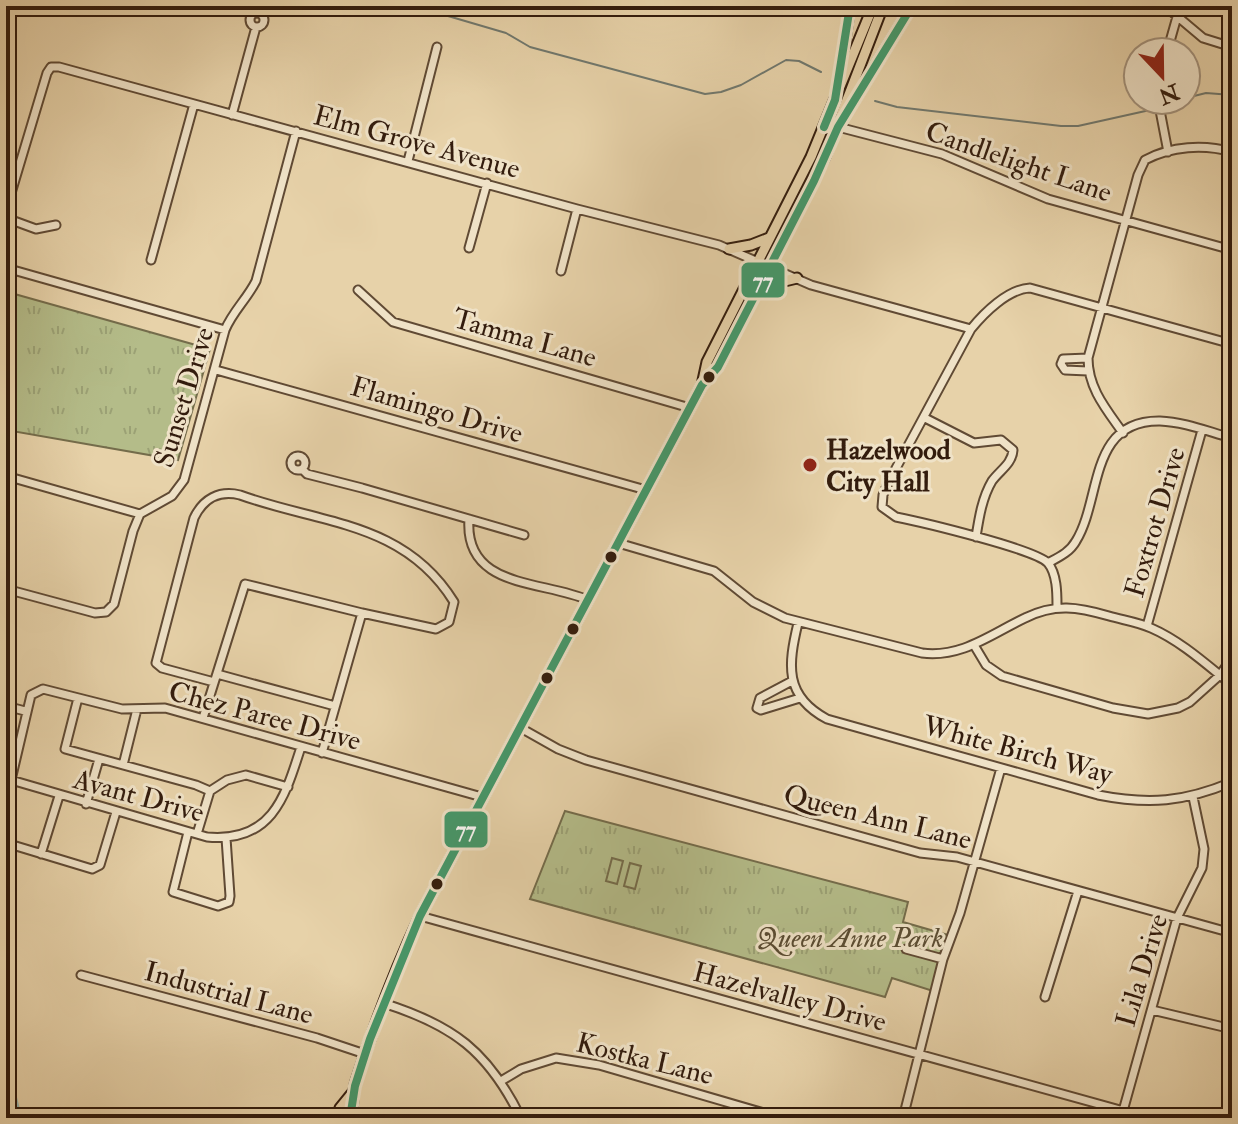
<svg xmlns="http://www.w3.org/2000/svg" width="1238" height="1124" viewBox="0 0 1238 1124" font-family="'IM FELL Double Pica',serif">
	<defs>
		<pattern id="grass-tufts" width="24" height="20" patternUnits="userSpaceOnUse" patternTransform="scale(2)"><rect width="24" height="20" fill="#b4bc89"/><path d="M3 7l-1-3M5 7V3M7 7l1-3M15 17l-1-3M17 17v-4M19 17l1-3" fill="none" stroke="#9ba175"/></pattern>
	</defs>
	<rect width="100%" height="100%" fill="#e7d2a9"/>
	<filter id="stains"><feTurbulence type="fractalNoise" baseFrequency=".0025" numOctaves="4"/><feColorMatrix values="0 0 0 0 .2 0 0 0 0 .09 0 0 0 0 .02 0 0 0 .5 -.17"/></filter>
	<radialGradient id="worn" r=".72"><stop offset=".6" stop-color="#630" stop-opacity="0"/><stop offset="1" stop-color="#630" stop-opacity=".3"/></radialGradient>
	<path fill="url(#grass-tufts)" stroke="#746c4b" stroke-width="2" d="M11,293l199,56 -32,111 -172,-30v-123z
		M565,811l343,91 -5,20 45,13 -15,56 -41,-13 -7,19 -355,-98z"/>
	<path fill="#b4bc89" stroke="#746c4b" stroke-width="2" d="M612,858l11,3 -6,23 -11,-3z
		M630,863l11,3 -6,23 -11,-3z"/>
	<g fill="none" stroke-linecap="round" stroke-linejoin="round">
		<path stroke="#70786e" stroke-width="2" d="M413,6l36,10
			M448,16l58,17 24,14 175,47 16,-2 20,-7 45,-25 13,1 22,11
			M456,16l11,-1 17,-9
			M1186,98l20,-5 26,2
			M875,101l22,6 164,19h17l72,-16
			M1167,106l14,-6"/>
		<path stroke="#98b6af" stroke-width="12" d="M6,1078l10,40"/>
		<g stroke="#604a34" stroke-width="11">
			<path id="minor" d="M1165,6l38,32 29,9
				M250 20a7 7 0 1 1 14 0a7 7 0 1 1-14 0Z
				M1167,52l13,-46
				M1158,100l10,52
				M232,115l24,-88
				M838,127l104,27 106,45 184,51
				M408,161l29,-114
				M6,210l41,-137 4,-6h8l518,142 142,36 92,40 160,44
				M6,218l30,11 20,-4
				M469,248l18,-65
				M151,260l43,-156
				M6,268l219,62
				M561,271l16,-62
				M358,290l35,32 297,86
				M216,370l430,120
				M1088,371l-23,-1 -4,-6 2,-5 25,-1
				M925,418l49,25 27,-3 12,10c-1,14 -13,20 -21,31 -10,17 -13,37 -16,56
				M1123,433c-17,-24 -35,-45 -35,-75l50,-183 7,-15c26,-14 59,-16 87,-8
				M291 463a7 7 0 1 1 14 0a7 7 0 1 1-14 0Z
				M302,469l5,5 55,14 162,47
				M6,476l134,38
				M469,519c-5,70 73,61 119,81
				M618,543l96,28 39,31 32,16 137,35c40,5 69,-19 103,-35 30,-15 53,-11 84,-2 14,4 29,6 42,12 30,13 56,37 81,57
				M1048,563c11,-6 22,-11 28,-22 26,-42 12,-121 84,-120 25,1 49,11 72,17
				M6,589l89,24 11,-1 8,-8 19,-73 7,-17 32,-18 12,-16 41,-150c8,-19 22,-31 31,-49l40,-150
				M1057,606c0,-13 0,-32 -9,-43 -13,-14 -127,-41 -152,-46l-14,-10 1,-12 5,-12 83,-154c13,-16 37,-40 59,-41l202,56
				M798,623c-10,42 -14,73 29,96l271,76c51,10 86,7 134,-13
				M1147,626l55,-196
				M974,645l12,20 16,11 111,32 35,6 30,-6 12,-6 30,-27 12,-17
				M217,674l118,32
				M792,681l-32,17 -3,10 4,2 39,-12
				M214,682l-52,-14 -6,-5 38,-145c9,-19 25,-28 46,-23 80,29 164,26 214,107l-5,20 -13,7 -74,-16
				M78,698l-13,51 131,36 14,6
				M6,706l19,5
				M203,718l42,-134 117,29 -40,140
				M519,727l39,22 28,11 334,93 37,4 275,76
				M301,747c-16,50 -29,96 -94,90l-196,-57 20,-85 12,-6 79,20 43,-1 317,89
				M123,765l14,-56
				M86,804l13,-45
				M188,832l-15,60 45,14 11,-4 1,-6 -4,-58
				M197,834l13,-43 17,-11 19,-5 42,12
				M6,843l86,26 8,-4 16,-53
				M41,854l18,-58
				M420,916l729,202
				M906,949l37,10
				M81,975l236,63 48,16
				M1045,997l33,-106
				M383,1003c70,22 105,48 138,115
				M1152,1010l80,19
				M501,1081l20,-12 35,-11 43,7 182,53
				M1123,1111l54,-193 25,-50 2,-19 -11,-52
				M410,1113l5,5
				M903,1118l40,-159 17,-46 41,-145"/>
		</g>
		<g stroke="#331c0d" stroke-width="13">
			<path id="major" d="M839,81l11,-75
				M850,107l62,-101
				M729,249l22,-4 18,-7
				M756,295l16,-11 25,-6
				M702,385l5,-23 104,-205 62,-151
				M337,1118l3,-10 13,-16
				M350,1118c4,-12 2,-25 6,-37 18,-56 39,-111 64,-165l282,-531 16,-18 107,-210 58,-151"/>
		</g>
		<use href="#minor" stroke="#efe2c7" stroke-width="7"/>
		<use href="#major" stroke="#e7d2a9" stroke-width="9"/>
		<g stroke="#efe2c7" stroke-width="14">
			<path id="bus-1" d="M824,127l11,-27 15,-94
				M350,1118l5,-32 15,-47 50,-123 282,-531 16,-18 96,-186 24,-54 74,-121"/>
		</g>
		<use href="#bus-1" stroke="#44996b" stroke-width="8"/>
	</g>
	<g fill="#331c0d" stroke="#efe2c7" stroke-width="3">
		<circle cx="709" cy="377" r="7"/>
		<circle cx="611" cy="557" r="7"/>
		<circle cx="573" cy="629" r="7"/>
		<circle cx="547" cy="678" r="7"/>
		<circle cx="437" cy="884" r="7"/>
	</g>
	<circle fill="#8f2418" stroke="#efe2c7" stroke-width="3" cx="810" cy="465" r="8"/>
	<g text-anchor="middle" stroke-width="6" stroke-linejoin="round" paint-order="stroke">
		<g font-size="28" fill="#331c0d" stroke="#efe2c7">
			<text transform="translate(417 141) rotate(15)" y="10">Elm Grove Avenue</text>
			<text transform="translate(1019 161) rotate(19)" y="10">Candlelight Lane</text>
			<text transform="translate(525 337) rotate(16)" y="10">Tamma Lane</text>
			<text transform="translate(183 397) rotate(-73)" y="10">Sunset Drive</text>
			<text transform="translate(437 409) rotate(16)" y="10">Flamingo Drive</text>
			<text transform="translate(1154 522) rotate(-74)" y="10">Foxtrot Drive</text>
			<text transform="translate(265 715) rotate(15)" y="10">Chez Paree Drive</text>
			<text transform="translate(1018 749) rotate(15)" y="10">White Birch Way</text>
			<text transform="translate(139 795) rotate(15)" y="10">Avant Drive</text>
			<text transform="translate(878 816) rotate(14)" y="10">Queen Ann Lane</text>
			<text transform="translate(1141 970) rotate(-73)" y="10">Lila Drive</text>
			<text transform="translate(229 992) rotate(15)" y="10">Industrial Lane</text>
			<text transform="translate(790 996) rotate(15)" y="10">Hazelvalley Drive</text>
			<text transform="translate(645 1058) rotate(14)" y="10">Kostka Lane</text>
		</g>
		<g font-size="28" font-weight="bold" fill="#331c0d" stroke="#efe2c7" text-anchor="start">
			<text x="826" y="459">Hazelwood<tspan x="826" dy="32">City Hall</tspan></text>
		</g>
		<g font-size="28" font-style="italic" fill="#5a4c32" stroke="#efe2c7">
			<text x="850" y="947">Queen Anne Park</text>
		</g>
	</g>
	<g stroke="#efe2c7" stroke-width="3">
		<rect x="740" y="261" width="46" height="38" rx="8" fill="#44996b"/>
		<rect x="443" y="810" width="46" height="39" rx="8" fill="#44996b"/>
	</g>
	<g font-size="22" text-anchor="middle" font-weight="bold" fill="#fff">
		<text x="763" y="288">77</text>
		<text x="466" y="837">77</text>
	</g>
	<rect width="1238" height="1124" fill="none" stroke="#e7d2a9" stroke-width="32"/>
	<rect x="8" y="8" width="1222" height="1108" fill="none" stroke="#331c0d" stroke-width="4"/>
	<rect x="16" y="16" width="1206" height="1092" fill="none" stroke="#331c0d" stroke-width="2"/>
	<g transform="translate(1162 76) rotate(158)"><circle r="38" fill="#efe2c7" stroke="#a4937d" stroke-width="2"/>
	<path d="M0-6L14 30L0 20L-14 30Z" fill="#8f2418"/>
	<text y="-12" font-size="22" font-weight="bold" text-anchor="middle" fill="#331c0d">N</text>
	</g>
	<rect width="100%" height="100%" filter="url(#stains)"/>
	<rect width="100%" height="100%" fill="url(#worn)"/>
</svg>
